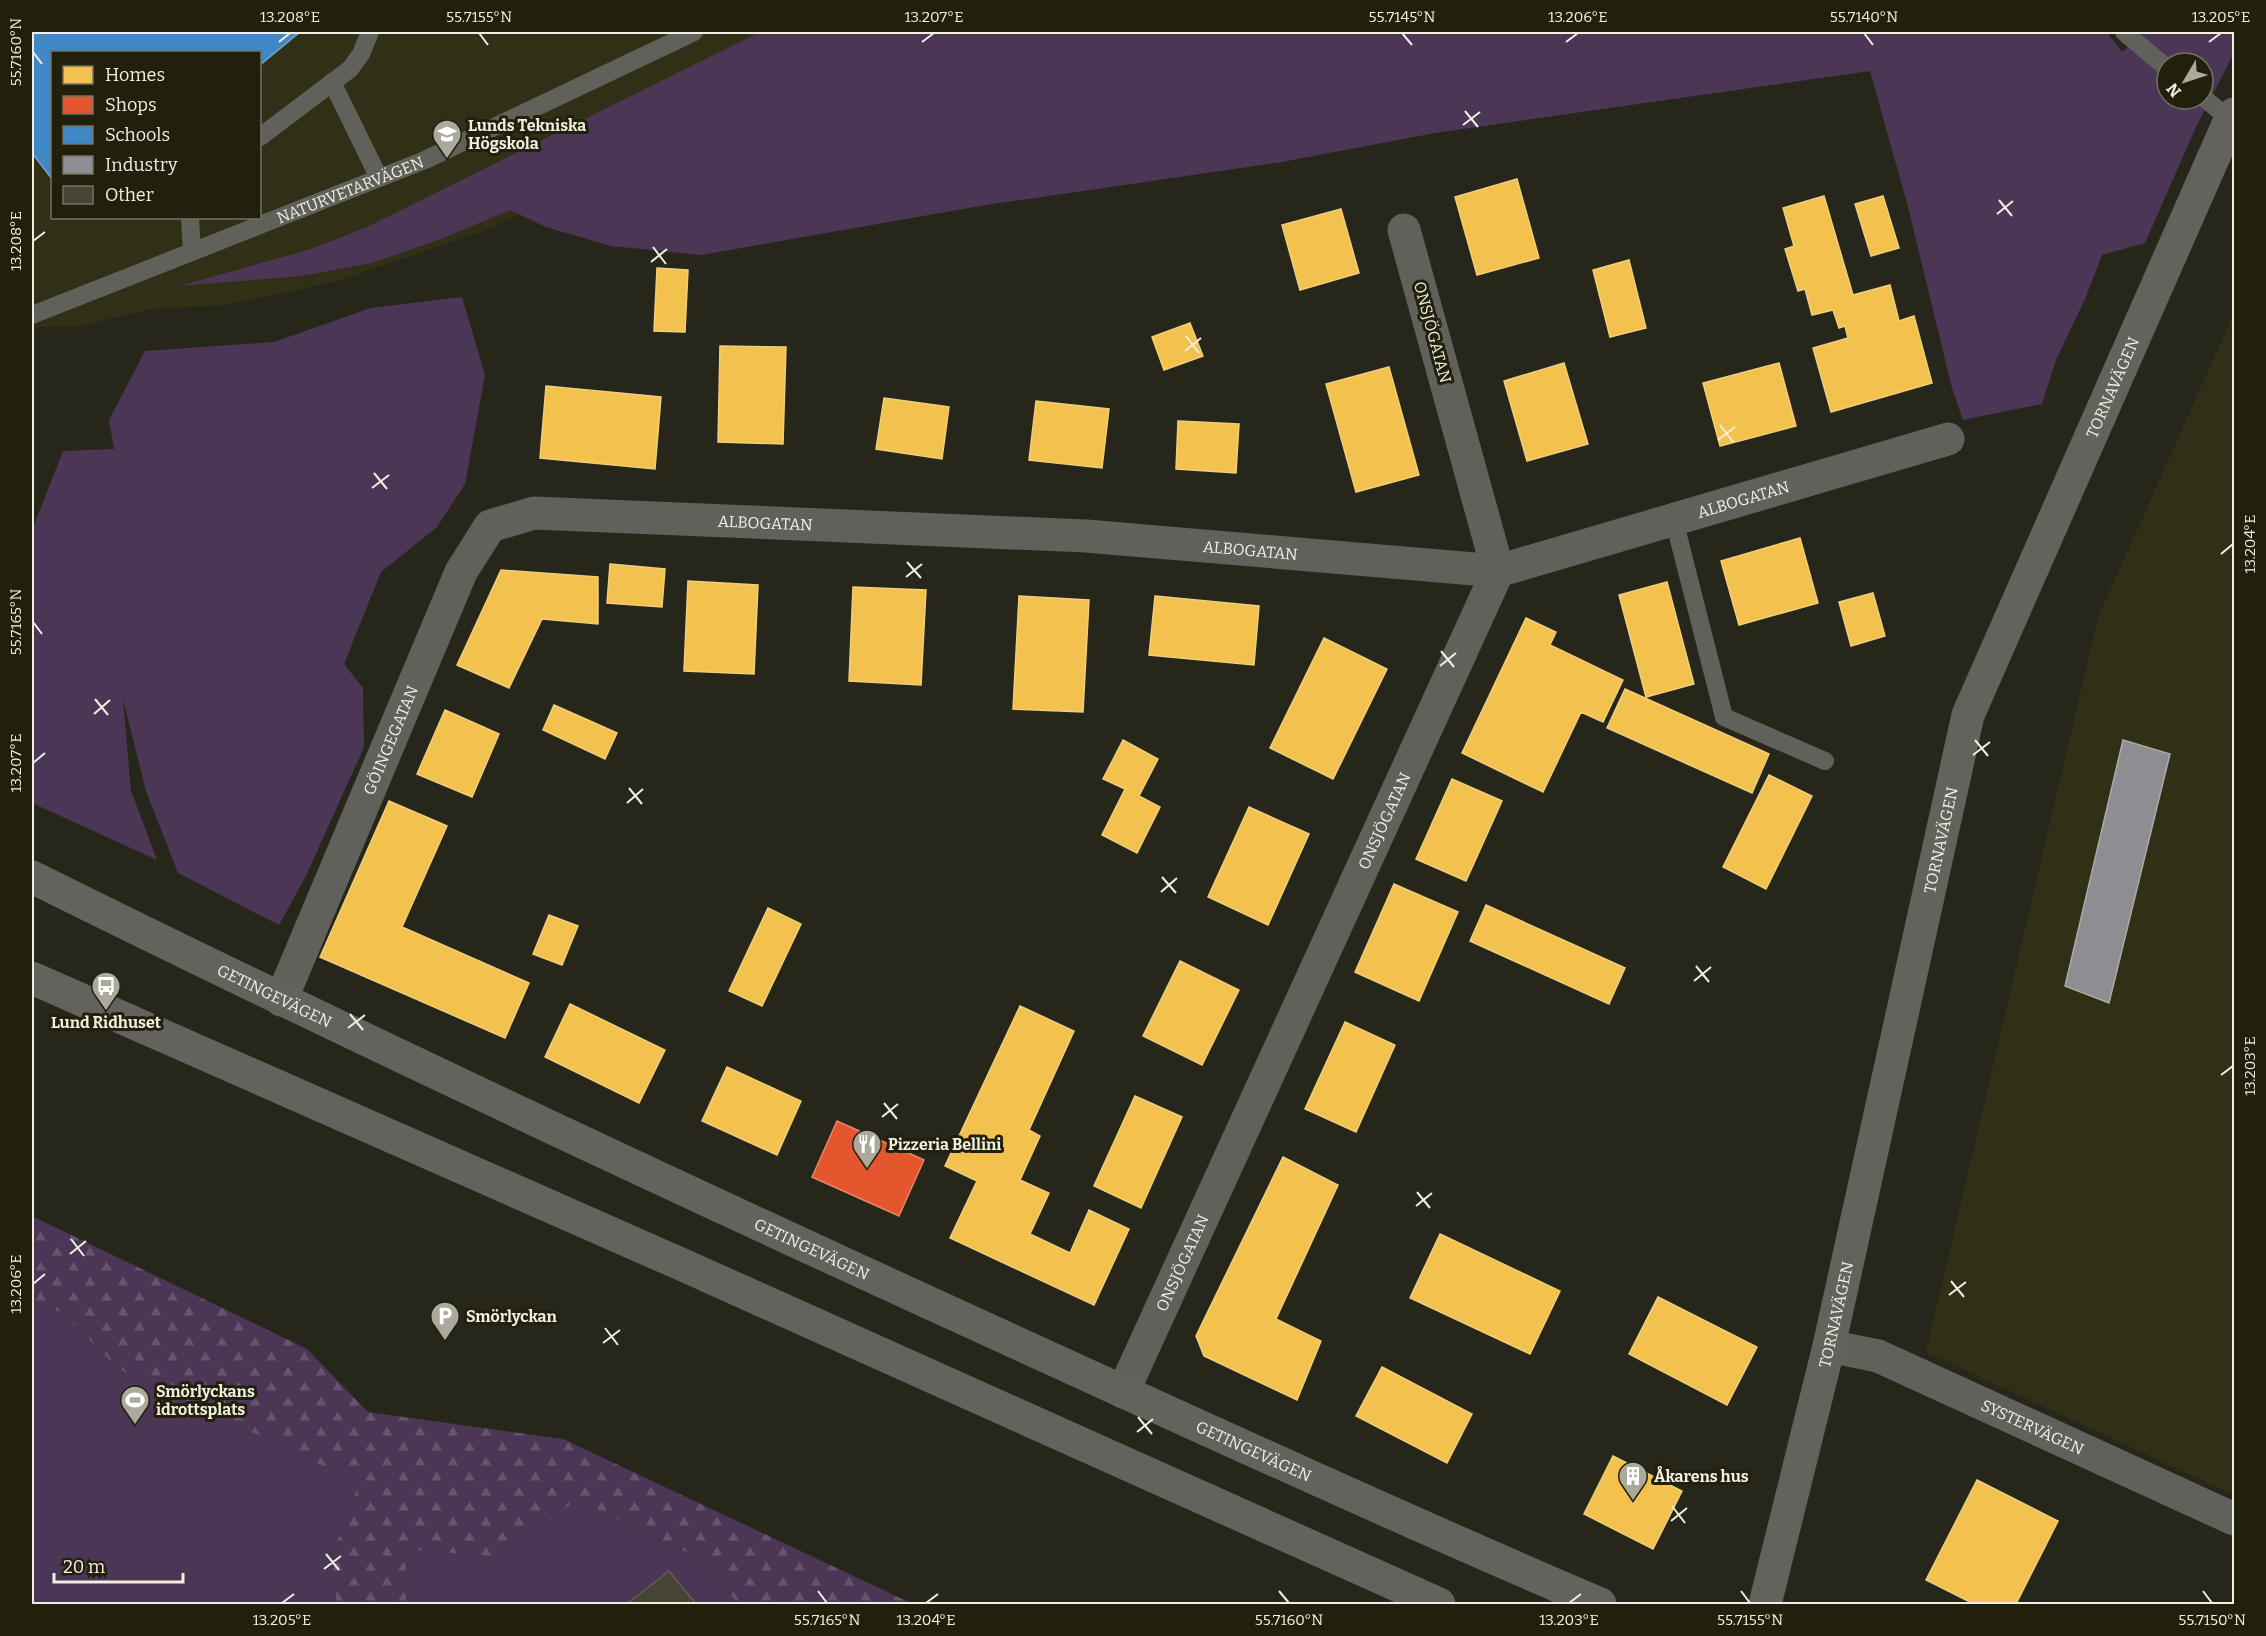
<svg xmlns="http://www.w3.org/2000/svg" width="2266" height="1636" viewBox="0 0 2266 1636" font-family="Bitter,serif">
	<defs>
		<pattern id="forest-firs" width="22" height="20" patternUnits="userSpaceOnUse" patternTransform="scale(1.5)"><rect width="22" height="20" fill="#4b3755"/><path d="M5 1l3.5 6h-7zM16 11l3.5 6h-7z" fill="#65546d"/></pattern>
	</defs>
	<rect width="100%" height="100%" fill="#27261b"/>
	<path fill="#312f16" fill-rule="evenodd" d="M32,32h899l-173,71 -277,129 -146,50 -110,23 -73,4 -77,18h-36l-7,4zM52,52h208v166h-208z
		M2234,313v1182l-308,-143 172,-735z"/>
	<path fill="#4b3755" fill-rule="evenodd" d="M760,32h1347l15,20 23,-20h89v21l-38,74 -51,116 -43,12 -17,44 -29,61 -14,44 -79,16 -11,-32 -44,-181 -38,-136 -435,62 -153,29 -296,43 -285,50 -90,-9 -65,-19 -36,-17 -69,29 -69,24 -71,13 -121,10 131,-37 56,-22zM2167,63h36v36h-36z
		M462,297l23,78 -20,109 -28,43 -56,45 -37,92 19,24 1,59 -58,129 -27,49 -101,-52 -32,-82 -23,-92 8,92 26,69 -125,-57v-273l31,-79 51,-2 -5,-29 36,-69 129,-9 97,-34z
		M32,1302l31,11 54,55 460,131 127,62 34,43h-706z"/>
	<path fill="url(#forest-firs)" d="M32,1216l275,133 61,63 195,27 350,165h-175l-34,-43 -127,-62 -75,58 -96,-8v55h-69l-7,-44 29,-77 -242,-115 -54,-55 -31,-11z"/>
	<path fill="#f2c14e" stroke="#f1cf7a" stroke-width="1.5" d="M1517,179l22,79 -62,17 -22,-78z
		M1824,196l29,99 37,-10 9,36 15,-5 18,67 -101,29 -18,-64 35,-10 -3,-12 -6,2 -6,-18 -21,5 -7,-26 -7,2 -13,-42 9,-3 -11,-38z
		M1883,196l16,52 -28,8 -16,-52z
		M1341,209l18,64 -59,17 -18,-65z
		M1629,260l17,68 -36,9 -17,-67z
		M657,268l31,2 -3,62 -31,-1z
		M1190,323l13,33 -39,14 -12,-33z
		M720,346l66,1 -3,97 -65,-2z
		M1564,363l24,81 -61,17 -23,-80z
		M1779,363l17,63 -76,20 -17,-63z
		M1389,367l30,108 -63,17 -30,-108z
		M546,386l115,11 -6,72 -115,-11z
		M884,398l65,9 -7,52 -66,-10z
		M1036,401l73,8 -7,59 -73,-8z
		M1178,421l61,3 -3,49 -60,-4z
		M1800,538l18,65 -79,22 -18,-64z
		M610,564l55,5 -3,38 -55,-4z
		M501,570l97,7v47l-56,-5 -33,69 -52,-23z
		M688,581l70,4 -4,89 -70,-3z
		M1667,582l27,102 -48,13 -27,-102z
		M853,587l73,3 -5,95 -72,-4z
		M1873,593l12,43 -34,10 -12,-44z
		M1019,596l70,4 -6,112 -70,-3z
		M1155,596l104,10 -5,59 -105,-10z
		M1526,618l30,14 -6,13 73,35 -20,42 -22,-10 -38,80 -81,-39z
		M1324,638l63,31 -54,110 -63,-31z
		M1625,689l144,65 -17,39 -145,-65z
		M554,705l63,28 -12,26 -62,-29z
		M445,710l54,24 -27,63 -55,-23z
		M1123,740l35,19 -19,37 21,11 -23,46 -35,-18 23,-46 -22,-10z
		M1769,775l43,21 -46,93 -43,-22z
		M1452,779l50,22 -36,80 -50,-22z
		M389,801l58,25 -45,101 127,56 -24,55 -185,-81z
		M1249,807l60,27 -41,91 -60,-28z
		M1394,884l64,28 -39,89 -64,-29z
		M1486,905l139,63 -16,36 -139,-63z
		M768,908l33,16 -39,82 -33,-15z
		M549,915l29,11 -16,39 -29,-11z
		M1180,961l59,29 -37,75 -59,-29z
		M570,1004l95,46 -26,53 -94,-46z
		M1020,1006l54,25 -45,99 11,6 -20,44 29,13 -19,41 40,19 19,-43 40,19 -35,76 -144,-67 27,-57 -32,-15z
		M1345,1022l50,23 -39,87 -51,-23z
		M727,1067l74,34 -24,54 -75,-34z
		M1135,1096l47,21 -41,91 -47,-22z
		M1283,1157l55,28 -62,134 45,22 -24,59 -93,-44 -8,-20z
		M1440,1234l120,57 -30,63 -120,-56z
		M1658,1297l99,50 -30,58 -98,-51z
		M1382,1367l90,47 -25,49 -91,-47z
		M1613,1456l69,35 -29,58 -69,-35z
		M1977,1480l81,41 -42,83h-42l-48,-24z"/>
	<path fill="#e4572e" stroke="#e88564" stroke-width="1.5" d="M837,1121l87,39 -25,56 -87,-39z"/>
	<path fill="#3f88c5" stroke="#74a7ce" stroke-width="1.5" d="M32,32h268l-40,33v-13h-208v127l-20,-26z"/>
	<path fill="#8d8d92" stroke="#abaaaa" stroke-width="1.5" d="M2123,740l47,14 -61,249 -44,-17z"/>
	<path fill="#464434" stroke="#605f55" stroke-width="1.5" d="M669,1571l27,33h-69z"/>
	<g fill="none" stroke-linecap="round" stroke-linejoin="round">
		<g stroke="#61615c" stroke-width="18">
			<path d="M2124,32l43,36"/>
			<path d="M332,82l47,96"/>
			<path d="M2203,97l27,23"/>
			<path d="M260,137l90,-68 11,-15 9,-22"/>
			<path d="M190,218l2,34"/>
			<path id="s1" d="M32,315l393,-155 269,-128"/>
			<path d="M1674,520l50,197 101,44"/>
		</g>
		<g stroke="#61615c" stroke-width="33">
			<path id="s2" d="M281,1000l180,-428 29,-46 44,-13 552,23 412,35 450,-132"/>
			<path id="s3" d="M1829,1346l49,10 356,163"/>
			<path id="s4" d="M1123,1392l375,-821 -94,-341"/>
		</g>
		<g stroke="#63625c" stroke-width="33">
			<path id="s5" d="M32,877c298,148 599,289 902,428 221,101 442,203 666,299"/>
			<path d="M32,978l651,287 756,339"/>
			<path id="s6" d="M1765,1604l64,-258 139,-631 262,-595 4,-6"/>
		</g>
	</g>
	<path fill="none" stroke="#f0efe2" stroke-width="2" d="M479,33l9,12M1402,33l10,12M1864,33l9,12M279,42l11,-9M922,42l12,-9M1566,42l12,-9M2209,42l12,-9M33,52l9,12M1465,111l13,16M1463,125l17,-13M1999,200l13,16M1997,214l16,-13M33,241l12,-9M653,247l13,17M651,262l16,-13M1186,336l13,17M1185,351l16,-13M1720,425l13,17M1718,440l17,-13M374,473l13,16M372,488l17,-13M2221,554l12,-10M907,562l14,16M906,577l16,-13M33,622l9,12M1441,651l13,16M1440,666l16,-13M95,699l13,16M94,714l16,-14M1975,740l13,16M1973,755l17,-13M33,763l12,-10M629,788l13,16M627,803l16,-14M1162,877l14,16M1161,892l16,-14M1696,966l13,16M1694,981l17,-14M350,1014l13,16M348,1028l17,-13M2221,1075l12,-9M884,1103l13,16M882,1117l16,-13M1417,1192l13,16M1416,1206l16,-13M71,1239l13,17M70,1254l16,-13M1951,1281l13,16M33,1284l12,-10M1949,1295l17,-13M605,1328l13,17M603,1343l17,-13M1138,1417l14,17M1137,1432l16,-13M1672,1506l13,17M1671,1521l16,-13M326,1554l13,16M324,1569l17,-13M818,1591l9,12M1279,1591l10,12M1741,1591l9,12M2203,1591l9,12M282,1603l12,-9M926,1603l12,-9M1569,1603l12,-9"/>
	<defs>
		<g id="university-pin" transform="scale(1.5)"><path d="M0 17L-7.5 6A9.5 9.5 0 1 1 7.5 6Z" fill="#aaa99c" stroke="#221f0c"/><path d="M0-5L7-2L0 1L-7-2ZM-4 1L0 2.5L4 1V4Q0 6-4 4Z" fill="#fff"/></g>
		<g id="bus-pin" transform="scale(1.5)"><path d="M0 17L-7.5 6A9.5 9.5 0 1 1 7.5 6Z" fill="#aaa99c" stroke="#221f0c"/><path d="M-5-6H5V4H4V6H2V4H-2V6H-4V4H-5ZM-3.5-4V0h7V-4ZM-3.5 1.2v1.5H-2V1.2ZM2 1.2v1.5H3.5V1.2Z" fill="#fff"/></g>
		<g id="restaurant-pin" transform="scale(1.5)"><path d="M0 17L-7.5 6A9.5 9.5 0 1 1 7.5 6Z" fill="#aaa99c" stroke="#221f0c"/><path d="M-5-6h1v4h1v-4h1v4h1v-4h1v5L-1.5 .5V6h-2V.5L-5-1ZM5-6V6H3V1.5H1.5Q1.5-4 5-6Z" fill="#fff"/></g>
		<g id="parking-pin" transform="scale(1.5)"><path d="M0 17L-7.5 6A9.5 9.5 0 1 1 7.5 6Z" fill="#aaa99c" stroke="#221f0c"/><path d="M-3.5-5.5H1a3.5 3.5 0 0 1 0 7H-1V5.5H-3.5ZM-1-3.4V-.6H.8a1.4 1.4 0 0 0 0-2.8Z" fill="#fff"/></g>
		<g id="stadium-pin" transform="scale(1.5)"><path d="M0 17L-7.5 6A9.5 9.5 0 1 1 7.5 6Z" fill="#aaa99c" stroke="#221f0c"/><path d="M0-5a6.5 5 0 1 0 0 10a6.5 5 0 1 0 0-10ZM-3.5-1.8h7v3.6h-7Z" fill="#fff"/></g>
		<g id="building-pin" transform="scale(1.5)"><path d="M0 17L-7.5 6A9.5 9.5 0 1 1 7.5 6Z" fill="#aaa99c" stroke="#221f0c"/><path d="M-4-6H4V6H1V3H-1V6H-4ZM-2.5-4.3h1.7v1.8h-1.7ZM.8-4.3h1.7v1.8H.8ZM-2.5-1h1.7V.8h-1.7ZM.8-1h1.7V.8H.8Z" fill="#fff"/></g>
	</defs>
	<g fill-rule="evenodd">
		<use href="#university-pin" x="447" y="134"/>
		<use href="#bus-pin" x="106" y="986"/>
		<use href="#restaurant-pin" x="867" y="1144"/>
		<use href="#parking-pin" x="445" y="1316"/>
		<use href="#stadium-pin" x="135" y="1400"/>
		<use href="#building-pin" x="1633" y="1476"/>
	</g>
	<g text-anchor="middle" stroke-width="6" stroke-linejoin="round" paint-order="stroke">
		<g font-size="16" font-weight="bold" fill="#f0efe2" stroke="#221f0c" text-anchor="start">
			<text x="468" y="131">Lunds Tekniska<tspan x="468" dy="18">Högskola</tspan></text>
			<text x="106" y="1028" text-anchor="middle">Lund Ridhuset</text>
			<text x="888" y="1150">Pizzeria Bellini</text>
			<text x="466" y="1322">Smörlyckan</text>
			<text x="156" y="1397">Smörlyckans<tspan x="156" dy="18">idrottsplats</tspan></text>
			<text x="1654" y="1482">Åkarens hus</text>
		</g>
		<g font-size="16" fill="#f0efe2" stroke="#221f0c">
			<text dy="6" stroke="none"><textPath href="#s1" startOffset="342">NATURVETARVÄGEN</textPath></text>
			<text transform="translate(1433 332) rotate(75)" y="6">ONSJÖGATAN</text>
			<text dy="6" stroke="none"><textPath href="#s6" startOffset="1270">TORNAVÄGEN</textPath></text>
			<text dy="6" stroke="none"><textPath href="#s2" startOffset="1786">ALBOGATAN</textPath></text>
			<text dy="6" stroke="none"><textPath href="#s2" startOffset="796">ALBOGATAN</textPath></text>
			<text dy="6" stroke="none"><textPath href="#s2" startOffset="1282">ALBOGATAN</textPath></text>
			<text dy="6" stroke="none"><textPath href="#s2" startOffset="282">GÖINGEGATAN</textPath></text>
			<text dy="6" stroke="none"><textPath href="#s4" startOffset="628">ONSJÖGATAN</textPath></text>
			<text dy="6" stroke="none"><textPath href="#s6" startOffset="784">TORNAVÄGEN</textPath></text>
			<text dy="6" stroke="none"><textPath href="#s5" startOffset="270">GETINGEVÄGEN</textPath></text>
			<text dy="6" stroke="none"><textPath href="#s5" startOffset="864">GETINGEVÄGEN</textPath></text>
			<text dy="6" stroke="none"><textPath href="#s4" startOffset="142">ONSJÖGATAN</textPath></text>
			<text dy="6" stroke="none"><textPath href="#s6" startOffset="298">TORNAVÄGEN</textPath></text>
			<text dy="6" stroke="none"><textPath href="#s3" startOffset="220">SYSTERVÄGEN</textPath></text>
			<text dy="6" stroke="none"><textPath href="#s5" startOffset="1350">GETINGEVÄGEN</textPath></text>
		</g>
	</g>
	<rect width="2266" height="1636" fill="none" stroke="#221f0c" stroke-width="66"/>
	<rect x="51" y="51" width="210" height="168" fill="#221f0c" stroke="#747262" stroke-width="1.5"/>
	<rect x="63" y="66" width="30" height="18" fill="#f2c14e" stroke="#747262" stroke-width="1.5"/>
	<text x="105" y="81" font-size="18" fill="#f0efe2">Homes</text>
	<rect x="63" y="96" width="30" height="18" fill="#e4572e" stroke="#747262" stroke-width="1.5"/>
	<text x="105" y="111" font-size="18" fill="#f0efe2">Shops</text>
	<rect x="63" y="126" width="30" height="18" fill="#3f88c5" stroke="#747262" stroke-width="1.5"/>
	<text x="105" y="141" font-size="18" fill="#f0efe2">Schools</text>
	<rect x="63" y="156" width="30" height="18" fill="#8d8d92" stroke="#747262" stroke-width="1.5"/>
	<text x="105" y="171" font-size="18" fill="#f0efe2">Industry</text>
	<rect x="63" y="186" width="30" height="18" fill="#464434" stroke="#747262" stroke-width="1.5"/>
	<text x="105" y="201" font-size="18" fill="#f0efe2">Other</text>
	<g transform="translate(2185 81) rotate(231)"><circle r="28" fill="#221f0c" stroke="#747262" stroke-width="1.5"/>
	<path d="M0-4.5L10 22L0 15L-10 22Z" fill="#aaa99c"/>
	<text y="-9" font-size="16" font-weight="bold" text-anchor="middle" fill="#f0efe2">N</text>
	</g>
	<path d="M54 1573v9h129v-9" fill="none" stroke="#f0efe2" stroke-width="3"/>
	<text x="63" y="1573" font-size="18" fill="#f0efe2" stroke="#221f0c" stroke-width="4.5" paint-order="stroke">20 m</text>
	<rect x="33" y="33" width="2200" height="1570" fill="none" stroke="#f0efe2" stroke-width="2"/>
	<g font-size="15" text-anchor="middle" fill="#f0efe2">
		<text x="290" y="22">13.208°E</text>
		<text x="479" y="22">55.7155°N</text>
		<text x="934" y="22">13.207°E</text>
		<text x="1402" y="22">55.7145°N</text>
		<text x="1578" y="22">13.206°E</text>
		<text x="1864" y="22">55.7140°N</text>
		<text x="2221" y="22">13.205°E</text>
		<text transform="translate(16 52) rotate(-90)" y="5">55.7160°N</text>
		<text transform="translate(16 241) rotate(-90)" y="5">13.208°E</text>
		<text transform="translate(2250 544) rotate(-90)" y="5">13.204°E</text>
		<text transform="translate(16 622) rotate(-90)" y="5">55.7165°N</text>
		<text transform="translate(16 763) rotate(-90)" y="5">13.207°E</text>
		<text transform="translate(2250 1066) rotate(-90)" y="5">13.203°E</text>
		<text transform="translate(16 1284) rotate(-90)" y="5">13.206°E</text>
		<text x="282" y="1625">13.205°E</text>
		<text x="827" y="1625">55.7165°N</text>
		<text x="926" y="1625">13.204°E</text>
		<text x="1289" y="1625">55.7160°N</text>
		<text x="1569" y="1625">13.203°E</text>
		<text x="1750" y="1625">55.7155°N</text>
		<text x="2212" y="1625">55.7150°N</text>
	</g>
</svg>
